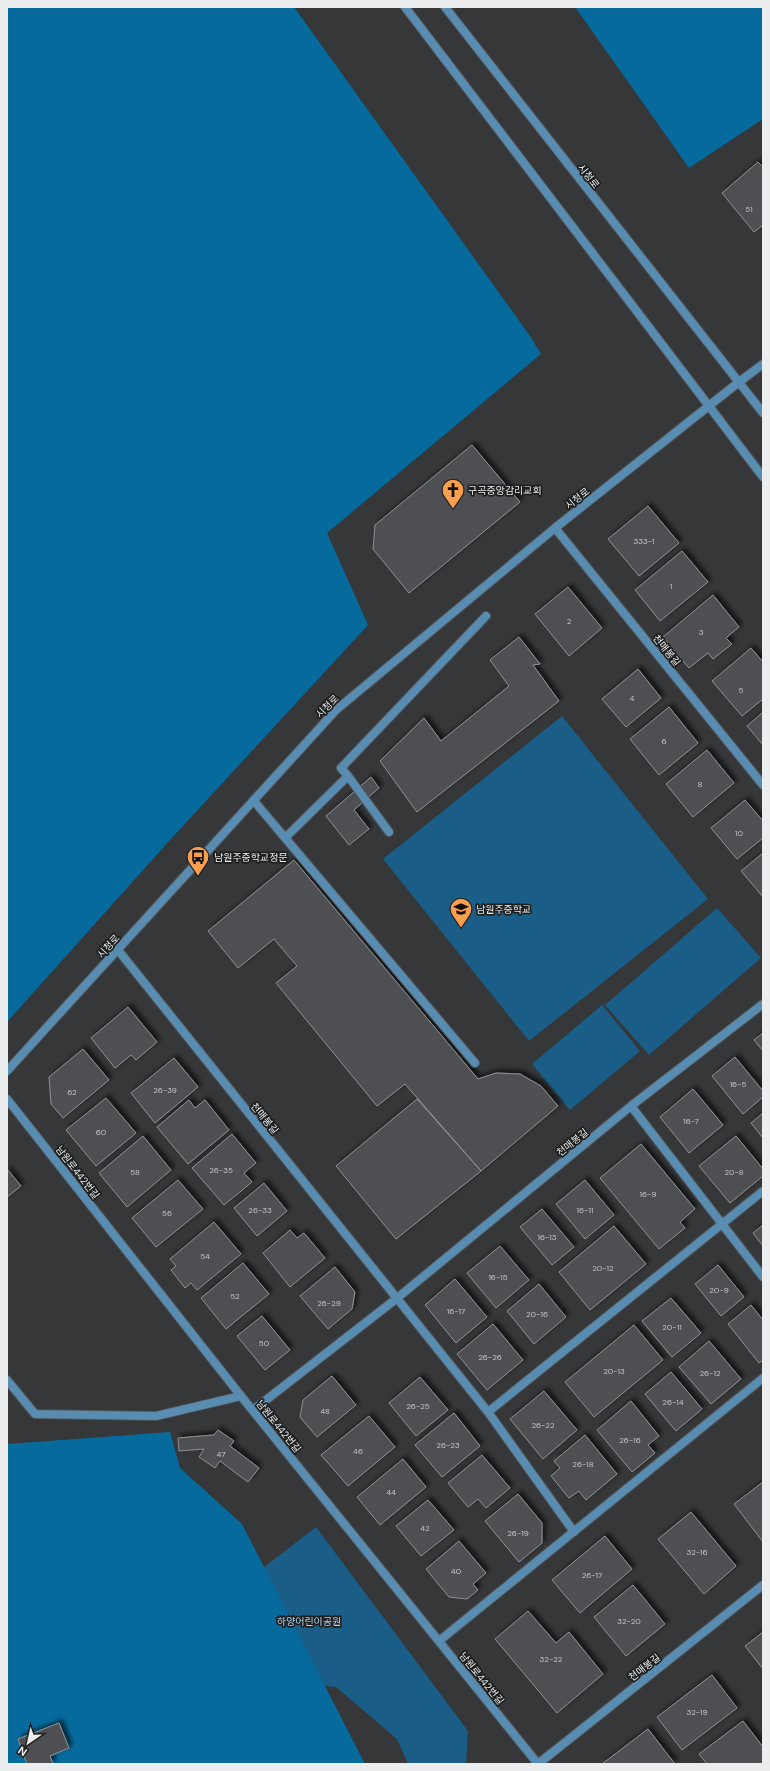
<svg xmlns="http://www.w3.org/2000/svg" width="770" height="1771" viewBox="0 0 770 1771" font-family="'DM Sans','Noto Sans KR',sans-serif">
	<defs>
		<filter id="shadow"><feDropShadow dx="3.5" dy="-3.5" stdDeviation="2" flood-color="#0009"/></filter>
	</defs>
	<rect width="100%" height="100%" fill="#353739"/>
	<path fill="#1a5e87" d="M562,716l146,183 -179,142 -146,-182z
		M717,908l44,50 -112,97 -44,-50z
		M602,1005l38,46 -70,59 -38,-46z
		M316,1527l152,204 -2,33h-58l-11,-25 -61,-52 -75,-7 -7,-105z"/>
	<path fill="#066a9d" d="M7,7h287l236,329 11,18 -214,179 41,92 -198,215 -163,182z
		M575,7h188v112l-74,49z
		M170,1432l10,36 62,56 123,240h-358v-320z"/>
	<path fill="#4d5052" stroke="#8f9194" filter="url(#shadow)" d="M758,162l5,5v58l-9,7 -32,-39z
		M472,445l48,57 -111,91 -36,-44 2,-24z
		M648,506l31,37 -40,33 -31,-37z
		M682,551l26,31 -48,39 -25,-31z
		M568,587l34,41 -33,28 -34,-42z
		M713,595l26,32 -13,11 6,6 -19,15 -5,-6 -19,15 -26,-31z
		M519,637l21,27 -7,1 26,36 -142,111 -37,-51 44,-43 17,23 68,-55 -19,-26z
		M751,648l12,14v37l-21,17 -30,-35z
		M638,669l23,29 -35,29 -24,-28z
		M669,707l29,36 -39,32 -29,-36z
		M763,712v33l-16,-19z
		M707,750l27,33 -41,34 -27,-33z
		M371,777l8,11 -25,22 15,19 -20,16 -23,-29z
		M745,800l18,21v17l-26,21 -26,-31z
		M763,853v44l-22,-26z
		M294,860l184,219 18,-6 24,1 21,12 17,20 -77,65 -76,-87 -28,22 -101,-123 21,-17 -23,-27 -36,29 -30,-37z
		M128,1007l29,35 -21,18 -5,-5 -16,13 -24,-30z
		M763,1033v18l-9,-11z
		M83,1049l26,31 -46,38 -12,-14 -2,-27z
		M735,1057l28,34v6l-20,17 -31,-38z
		M174,1058l24,29 -43,36 -24,-30z
		M693,1089l30,36 -34,28 -29,-36z
		M106,1098l30,35 -40,33 -30,-36z
		M417,1099l64,72 -85,68 -60,-73z
		M189,1100l6,8 10,-8 24,30 -41,34 -31,-37z
		M763,1113v25l-12,-15z
		M232,1134l24,29 -12,10 8,9 -28,23 -32,-37z
		M143,1136l28,34 -44,37 -28,-34z
		M736,1136l27,33v7l-33,27 -31,-37z
		M641,1144l54,65 -15,13 5,6 -26,21 -59,-71z
		M7,1169l14,17 -14,11z
		M178,1180l25,29 -47,38 -24,-29z
		M585,1180l29,35 -29,24 -29,-35z
		M264,1183l23,28 -30,25 -23,-28z
		M542,1209l32,38 -22,18 -32,-38z
		M214,1222l27,32 -44,36 -6,-7 -6,5 -14,-18 5,-4 -6,-7z
		M763,1225v21l-10,-13z
		M614,1226l32,38 -56,46 -31,-38z
		M290,1230l7,8 7,-5 21,25 -35,29 -27,-34z
		M500,1246l29,34 -33,28 -29,-35z
		M243,1263l26,31 -43,35 -25,-31z
		M718,1265l26,32 -23,19 -26,-32z
		M335,1267l20,25 -3,17 -24,20 -28,-33z
		M455,1279l32,38 -31,26 -31,-38z
		M539,1284l27,33 -32,27 -27,-33z
		M671,1298l30,35 -29,24 -30,-36z
		M751,1305l12,15v40l-4,3 -31,-39z
		M262,1316l28,34 -25,20 -28,-34z
		M493,1324l30,36 -36,30 -30,-36z
		M634,1325l29,35 -69,57 -29,-35z
		M709,1341l32,38 -30,25 -32,-37z
		M671,1372l31,37 -26,22 -31,-37z
		M332,1376l24,29 -39,32 -17,-20 3,-17z
		M420,1377l28,33 -32,26 -27,-33z
		M544,1391l33,39 -34,29 -33,-40z
		M631,1401l28,35 -11,9 7,8 -23,19 -35,-42z
		M454,1413l26,33 -38,31 -27,-32z
		M369,1416l26,31 -47,39 -27,-31z
		M218,1430l16,11 -4,5 29,22 -11,14 -28,-21 -5,7 -16,-11 5,-8 -25,2 -1,-13 36,-3z
		M585,1435l32,39 -31,26 -7,-9 -10,7 -18,-22 9,-8 -6,-7z
		M482,1455l28,33 -24,20 -8,-9 -10,8 -20,-24z
		M403,1459l23,28 -46,38 -23,-28z
		M763,1482v60l-29,-38z
		M518,1494l24,29v20l-23,19 -34,-41z
		M428,1500l26,30 -33,26 -25,-30z
		M691,1512l45,54 -32,28 -46,-55z
		M605,1536l27,33 -52,44 -28,-33z
		M459,1541l27,32 -13,11 5,6 -11,9 -18,-2 -23,-28z
		M633,1585l32,39 -39,32 -32,-39z
		M528,1611l28,32 13,-11 34,42 -46,39 -62,-74z
		M763,1632v37l-18,-23z
		M712,1675l25,33 -55,42 -25,-33z
		M743,1721l20,26v17h-56l-8,-10z
		M59,1723l10,25 -19,8 3,8h-26l-9,-25z
		M648,1729l27,35h-73z"/>
	<g fill="none" stroke-linecap="round" stroke-linejoin="round">
		<g stroke="#525456" stroke-width="10">
			<path id="service" d="M348,776l-7,-8 145,-152
				M254,801l221,262
				M285,838l63,-62 41,56
				M7,1380l28,34 121,2 85,-20"/>
		</g>
		<g stroke="#525456" stroke-width="10">
			<path id="minor" d="M739,382l24,-18
				M555,528l208,257
				M118,950l370,462 86,120
				M7,1099l234,297 297,368
				M631,1106l132,171
				M253,1410l143,-111 235,-193 132,-102
				M488,1412l275,-221
				M439,1641l324,-263
				M538,1764l225,-179"/>
		</g>
		<g stroke="#525456" stroke-width="10">
			<path id="tertiary" d="M405,7l358,470
				M445,7l318,406
				M7,1071l329,-361 219,-182 184,-146"/>
		</g>
		<use href="#service" stroke="#588cb0" stroke-width="8"/>
		<use href="#minor" stroke="#588cb0" stroke-width="8"/>
		<use href="#tertiary" stroke="#588cb0" stroke-width="8"/>
	</g>
	<defs>
		<g id="church-pin" transform="scale(1.15)"><path d="M0 17L-7.5 6A9.5 9.5 0 1 1 7.5 6Z" fill="#fa9f4e" stroke="#1d1f1f"/><path d="M-1.2-6h2.4v3.5h3.3v2.4h-3.3V6h-2.4V-.1h-3.3v-2.4h3.3Z" fill="#111"/></g>
		<g id="bus-pin" transform="scale(1.15)"><path d="M0 17L-7.5 6A9.5 9.5 0 1 1 7.5 6Z" fill="#fa9f4e" stroke="#1d1f1f"/><path d="M-5-6H5V4H4V6H2V4H-2V6H-4V4H-5ZM-3.5-4V0h7V-4ZM-3.5 1.2v1.5H-2V1.2ZM2 1.2v1.5H3.5V1.2Z" fill="#111"/></g>
		<g id="school-pin" transform="scale(1.15)"><path d="M0 17L-7.5 6A9.5 9.5 0 1 1 7.5 6Z" fill="#fa9f4e" stroke="#1d1f1f"/><path d="M0-5L7-2L0 1L-7-2ZM-4 1L0 2.5L4 1V4Q0 6-4 4Z" fill="#111"/></g>
	</defs>
	<g fill-rule="evenodd">
		<use href="#church-pin" x="453" y="490"/>
		<use href="#bus-pin" x="198" y="857"/>
		<use href="#school-pin" x="461" y="909"/>
	</g>
	<g text-anchor="middle" stroke-width="3.5" stroke-linejoin="round" paint-order="stroke">
		<g font-size="8" fill="#c4c6c7">
			<text x="749" y="212">51</text>
			<text x="644" y="544">333-1</text>
			<text x="671" y="589">1</text>
			<text x="569" y="624">2</text>
			<text x="701" y="635">3</text>
			<text x="741" y="693">5</text>
			<text x="632" y="701">4</text>
			<text x="664" y="744">6</text>
			<text x="700" y="787">8</text>
			<text x="739" y="836">10</text>
			<text x="738" y="1087">16-5</text>
			<text x="165" y="1093">26-39</text>
			<text x="72" y="1095">62</text>
			<text x="691" y="1124">16-7</text>
			<text x="101" y="1135">60</text>
			<text x="221" y="1173">26-35</text>
			<text x="135" y="1175">58</text>
			<text x="734" y="1175">20-8</text>
			<text x="648" y="1197">16-9</text>
			<text x="260" y="1213">26-33</text>
			<text x="585" y="1213">16-11</text>
			<text x="167" y="1216">56</text>
			<text x="547" y="1240">16-13</text>
			<text x="205" y="1259">54</text>
			<text x="603" y="1271">20-12</text>
			<text x="498" y="1280">16-15</text>
			<text x="719" y="1293">20-9</text>
			<text x="235" y="1299">52</text>
			<text x="329" y="1306">26-29</text>
			<text x="456" y="1314">16-17</text>
			<text x="537" y="1317">20-16</text>
			<text x="672" y="1330">20-11</text>
			<text x="264" y="1346">50</text>
			<text x="490" y="1360">26-26</text>
			<text x="614" y="1374">20-13</text>
			<text x="710" y="1376">26-12</text>
			<text x="673" y="1405">26-14</text>
			<text x="418" y="1409">26-25</text>
			<text x="325" y="1414">48</text>
			<text x="543" y="1428">26-22</text>
			<text x="630" y="1443">26-16</text>
			<text x="448" y="1448">26-23</text>
			<text x="358" y="1454">46</text>
			<text x="221" y="1457">47</text>
			<text x="583" y="1467">26-18</text>
			<text x="391" y="1495">44</text>
			<text x="425" y="1531">42</text>
			<text x="518" y="1536">26-19</text>
			<text x="697" y="1555">32-16</text>
			<text x="456" y="1574">40</text>
			<text x="592" y="1578">26-17</text>
			<text x="629" y="1624">32-20</text>
			<text x="551" y="1662">32-22</text>
			<text x="697" y="1715">32-19</text>
		</g>
		<g font-size="10" fill="#ebedee" stroke="#1d1f1f">
			<text transform="translate(589 176) rotate(52)" y="4">시청로</text>
			<text transform="translate(577 498) rotate(-38)" y="4">시청로</text>
			<text transform="translate(667 650) rotate(51)" y="4">천매봉길</text>
			<text transform="translate(327 706) rotate(-45)" y="4">시청로</text>
			<text transform="translate(108 946) rotate(-48)" y="4">시청로</text>
			<text transform="translate(265 1118) rotate(51)" y="4">천매봉길</text>
			<text transform="translate(572 1142) rotate(-39)" y="4">천매봉길</text>
			<text transform="translate(78 1172) rotate(52)" y="4">남원로442번길</text>
			<text transform="translate(279 1426) rotate(51)" y="4">남원로442번길</text>
			<text transform="translate(644 1667) rotate(-38)" y="4">천매봉길</text>
			<text transform="translate(482 1678) rotate(51)" y="4">남원로442번길</text>
		</g>
		<g font-size="10" fill="#ebedee" stroke="#1d1f1f" text-anchor="start">
			<text x="468" y="494">구곡중앙감리교회</text>
			<text x="214" y="861">남원주중학교정문</text>
			<text x="476" y="913">남원주중학교</text>
		</g>
		<g font-size="10" fill="#afd6f2" stroke="#1d1f1f">
			<text x="309" y="1625">하양어린이공원</text>
		</g>
	</g>
	<rect width="770" height="1771" fill="none" stroke="#ebedee" stroke-width="16"/>
	<g transform="translate(28 1743) rotate(214)" stroke="#1d1f1f" stroke-width="3" paint-order="stroke">
	<path d="M0-3L7 15L0 10L-7 15Z" fill="#ebedee"/>
	<text y="-6" font-size="11" font-weight="bold" text-anchor="middle" fill="#ebedee">N</text>
	</g>
</svg>
